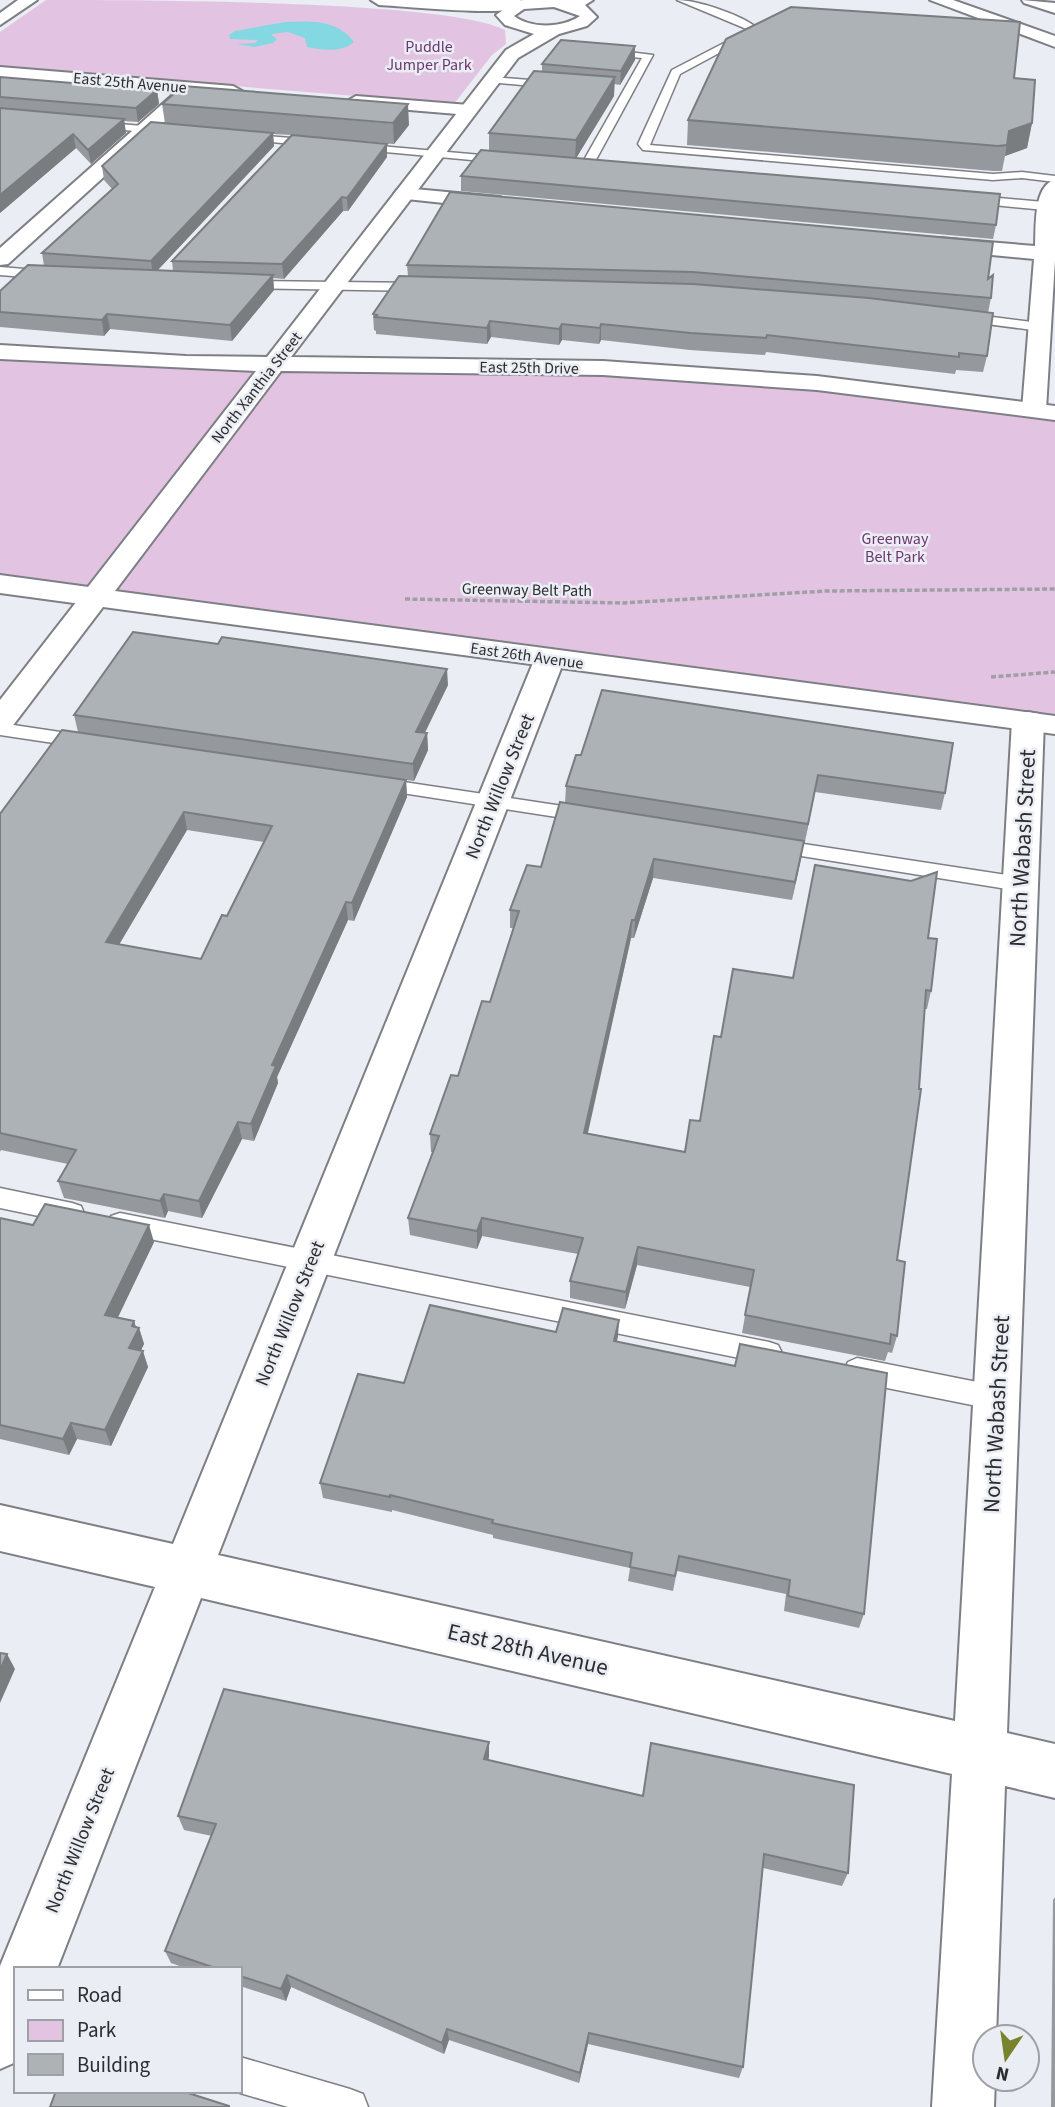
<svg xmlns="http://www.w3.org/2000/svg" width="1055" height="2107" viewBox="0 0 1055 2107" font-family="'Source Sans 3',sans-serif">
	<rect width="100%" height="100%" fill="#eaedf3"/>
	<path fill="#e3c3e2" d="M46,0c84,0 404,0 459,30l1,14 -14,11 -38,49 -454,-37v-35z
		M0,352l603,16 452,45v312l-1055,-141z"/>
	<path fill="#84d8e2" d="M285,22c26,-1 52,-3 69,20 -12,11 -32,8 -47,5l-2,-9 -17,-6 -17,2 6,5 -4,4 -19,4 -17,-3 18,-1 3,-3 -28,-1 -1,-4 6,-4z"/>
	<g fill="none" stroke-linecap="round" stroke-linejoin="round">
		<g stroke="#7d7f84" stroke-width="3">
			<path id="lane" d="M677,0c20,0 70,16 83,31l-80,43 -30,71 343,29 29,-2 33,4v6l-33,-4 -29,2 -350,-30 -5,-6 34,-74 77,-40z
				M604,49l49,6 -61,112 -6,3 -6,-3 62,-109 -42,-4z
				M492,77l63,5 5,3 -5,3 -67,-6v-4z
				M96,122l70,6 6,3 -6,3 -74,-7v-4z
				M242,134l74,6 6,3 -6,3 -78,-7v-4z
				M357,144l147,13 6,3 -6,3 -151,-14 -2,-2z
				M967,195l88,8v8l-92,-9 -2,-3z
				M0,267l49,4 6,4 -6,4 -49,-4z
				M244,281l176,2 7,4 -7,4 -181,-3v-6z
				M961,313l79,10 7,4 -7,4 -84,-11v-6z
				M0,723l87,13 9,6 -9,6 -87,-13z
				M377,778l212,32 10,6 -10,6 -219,-34 -3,-4z
				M771,839l249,38 10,7 -10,7 -256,-41 -3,-5 3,-5z
				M0,1188l72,15 9,3 3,7 -3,7 -9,3 -72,-15z
				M120,1213l649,129 9,3 4,8 -4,8 -9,3 -649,-131 -9,-3 -3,-7 3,-7z
				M857,1358l140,28 10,4 4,8 -4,8 -10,4 -140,-28 -9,-4 -4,-8 4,-8z
				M240,2057l110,32 13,5 5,13h-80l-48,-14 -4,-2h4z"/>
		</g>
		<g stroke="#7d7f84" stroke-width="4">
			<path id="street" d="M18,0h19l-37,25v-12z
				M371,0h149l8,5c-13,13 -125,1 -149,0z
				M0,67l233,19 9,5 -9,5 -37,-3 -188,171 -8,1v-17l176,-156 -176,-15z
				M356,96l113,9 9,5 -9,5 -119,-10 -3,-4z
				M1055,180v80l-9,150 -3,5h-18l-3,-5 12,-151 -95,-9 -11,-6 11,-6 96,8c1,-18 -2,-61 20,-66z
				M404,188l96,9 10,6 -10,6 -103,-11 -3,-4 3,-4z
				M0,575l96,13 10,3 4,6 -4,6 -10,3 -96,-13z
				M550,649l11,3 4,6 -347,897 737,166 57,-1000 5,-7 11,-2 11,2 5,7 -37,1012 48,11v54l-50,-12 -9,251h-11v42h10l-1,28h-62l20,-333 -751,-176 -144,371h-41v93l-16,7v-103l155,-379 -155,-36v-46l173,39 362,-886 4,-6z"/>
		</g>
		<g stroke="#7d7f84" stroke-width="4">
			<path id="secondary" d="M523,0h70l-8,5 12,12 -10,9 -28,8 -41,24 -227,299 312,4 214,15 238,30v14l-238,-30 -214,-15 -322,-4 -166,220 940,125v18l-952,-127 -92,121 -11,2v-30l256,-329 -256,-12v-14l186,11 81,1 239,-307 28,-16 -29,-9 -9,-10 18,-13zM554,7l26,9c-18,12 -49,13 -66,0l10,-7z
				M930,0h23l102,36v11z
				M1022,0l33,3v10l-31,-10z"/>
		</g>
		<path stroke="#9ea0a5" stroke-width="3.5" stroke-dasharray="5 2.5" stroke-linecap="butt" d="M405,599l217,4 204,-12 229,-2
			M991,677l64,-5"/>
		<use href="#lane" fill="#fff" fill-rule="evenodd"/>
		<use href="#street" fill="#fff" fill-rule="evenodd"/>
		<use href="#secondary" fill="#fff" fill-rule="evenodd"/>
	</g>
	<path fill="#95999d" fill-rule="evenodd" d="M635,60l-15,25 -6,-1v12l-38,62 420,67 -3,14 -532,-48v-15l28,-25v-18l53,-62v-7z
		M0,77l157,13 2,14 -21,18 -14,-1 2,12 -35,31 -15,-16 -76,65z
		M1014,78l18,45 -5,25 -22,8 -3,15h-9l-306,-26 1,-25z
		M162,104l247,21 -15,19 -46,-4 39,4v13l-39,54h-5l-59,68 -11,-1 1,12 -42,51 -122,-12 -6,7 -104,-9v-36l44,-25 -2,-13 70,-64 -8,-9 -2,-14 63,-43zM273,134l18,1 -119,126 1,10 -15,-1 116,-124z
		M407,265l581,14 3,19 -3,15 -1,43 -4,16 -27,-2 -1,4 -189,-22 -1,3 -75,-5 -89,-10 -2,4 -37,-4 -3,5 -68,-8 -4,7 -111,-10v-3l-2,-1 -1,-16 35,-38z
		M448,685l-23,48h2l1,17 -14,31 -336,-49 -4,-17z
		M602,690l343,103 -4,17 -126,-18 -10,49h-1l-12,59 -139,-22 -19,60h-3l-44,195 98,19 15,-31 21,-84 72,-59 135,-40 3,53 -4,18h-3l-27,251v76l-5,17 -4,-1 -3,9 -143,-28 8,-46 -113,-22 -12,44 -55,-11v-17l8,-27 -96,-18 -5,13 -67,-14 -2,-17 25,-66h-2l-1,-18 28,-58 32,-74 23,-74h-3v-18l31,-43 24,-64 1,-17 15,-31z
		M406,780l1,17 -53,124 -6,-1 -71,157 1,6 -24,58 -12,-2 -40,79 -34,-7 -3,7 -101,-20 -6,-17 10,-17 -67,-14 -1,2v-338zM187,830l77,12 -37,74 -26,43 -82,-15z
		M0,1218l33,7 121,17 -37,76 17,3 2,6 3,1 5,16 -3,6 7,17 -37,79 -34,-7 -8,16 -69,-16z
		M619,1320l-2,22 247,272 -5,14 -75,-17 2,-17 -109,-23 -4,20 -45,-10 2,-13 -137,-30v-3l-101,-25v2l-69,-14 -3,-15 84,-100 152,-51z
		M489,1742l-1,18 360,113 -6,13 -79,-18 -20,199 -4,11 -151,-34 -9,39 -130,-43 -5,14 -153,-67 -5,14 -46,-15v-17h-52l-17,-6 -6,-12 47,-115 -28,-6 -6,-14z
		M1055,1897v210h-4l2,-207z"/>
	<path fill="#797d7f" d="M635,46v14l-15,25 1,-14z
		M615,77l-1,19 -39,64 1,-20z
		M157,90l2,14 -21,18 -2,-14z
		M408,104l1,21 -15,19 -1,-21z
		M124,119l2,14 -35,31 -3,-14z
		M1032,123l-5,25 -22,8 4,-25z
		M273,133l1,13 -121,129 -2,-14z
		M73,134l3,14 -76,65v-18z
		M387,144v13l-39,54 -1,-13z
		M342,197l1,14 -59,68 -2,-15z
		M273,275l1,15 -42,51 -2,-16z
		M107,314l3,15 -6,7 -2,-16z
		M490,321l1,16 -4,7v-16z
		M562,324v16l-3,5v-16z
		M601,324v16l-2,4 1,-16z
		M447,669l1,16 -31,63 -1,-16z
		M427,733l1,17 -14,31 -1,-17z
		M818,775l-3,17 -10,49 3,-17z
		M406,780l1,17 -53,124 -2,-18z
		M184,812l3,18 -77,130 -4,-18z
		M804,841l-3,18 -9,41 3,-18z
		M654,859l-1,19 -19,60 1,-18z
		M346,902l2,18 -71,157 1,6 -24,58 -3,-17 21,-59z
		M632,920l-1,18 -47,213v-18z
		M238,1122l4,17 -40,79 -3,-17z
		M164,1194l4,17 -3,7 -5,-17z
		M482,1218v18l-5,13v-18z
		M149,1225l5,17 -43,90 -6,-17z
		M638,1247l-1,18 -12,44 1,-17z
		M619,1320l-1,16 -5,21 1,-16z
		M134,1321l3,11 2,-4 5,16 -10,20 -5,-16 3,-22z
		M143,1351l5,16 -37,79 -6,-16z
		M71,1423l6,16 -8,16 -6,-16z
		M7,1654l8,15 -15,34v-33z
		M489,1742v15l-4,16 -1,-14z
		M287,1975l4,12 -5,14 -5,-12z
		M447,2029l2,11 -5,14 -2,-11z
		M589,2033l-1,11 -9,39 1,-10z"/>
	<path fill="#adb2b6" stroke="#797d7f" stroke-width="2" fill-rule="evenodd" d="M791,7l229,15 -6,56 21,2 -3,43 -23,8 -2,14 -9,1 -310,-26 38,-81z
		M561,40l74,6 -14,25 -79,-7z
		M534,71l81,6 -39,63 -87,-7z
		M0,77l157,13 -21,18 -136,-11z
		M183,86l225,18 -15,19 -231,-19z
		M0,108l124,11 -36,31 -15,-16 -73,61z
		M151,122l122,11 -122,128 -109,-8 76,-69 -16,-18z
		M292,135l95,9 -40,54 -5,-1 -60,67 -110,-3z
		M481,150l519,44 -4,31 -535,-49z
		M450,192l543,50 -5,37 5,-4 -2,23 -298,-26 -286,-7z
		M28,265l245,10 -43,50 -123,-11 -5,6 -102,-8v-21z
		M399,276l294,8 176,14 124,15 -6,43 -28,-3v4l-192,-22 -1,3 -75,-5 -90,-9 -1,4 -38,-4 -3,5 -69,-8 -3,7 -112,-11 2,-2 -4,-1z
		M133,632l85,12 4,-7 225,32 -31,63 11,1 -14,31 -339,-49z
		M602,690l351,53 -8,50 -127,-18 -10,49 -242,-38 10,-31h5z
		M62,730l344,50 -54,123 -6,-1 -74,163 4,1 -25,58 -13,-2 -39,79 -35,-7 -4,7 -102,-20 18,-31 -76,-17v-319zM184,812l88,14 -45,90 -5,-1 -21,44 -95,-17z
		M560,802l244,39 -9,41 -141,-23 -19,61h-3l-48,213 101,19 5,-32 10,1 14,-85 7,1 12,-68 60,9 22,-113 96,16 26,-9 -9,66 9,1 -6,52 -5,-1 -7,99h2l-24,171 8,2 -8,74 -6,-2 -1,10 -145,-29 9,-45 -116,-23 -12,45 -56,-11 13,-43 -101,-20 -5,13 -69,-13 31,-82 -9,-2 21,-59 7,1 24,-75 8,1 29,-91 -9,-1 17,-45 14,2z
		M45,1204l104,21 -44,90 29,6 -2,5 7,2 -10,20 14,3 -38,79 -34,-7 -8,16 -63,-14v-207l33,7z
		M430,1305l126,27 7,-24 56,12 -5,21 121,25 5,-22 147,29 -23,241 -76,-18 2,-16 -111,-24 -4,20 -45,-9 2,-14 -140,-30 1,-3 -103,-25v2l-70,-14 38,-109 46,9z
		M0,1653l7,1 -7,16z
		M224,1689l265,53 -5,17 159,37 8,-53 203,42 -6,88 -84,-19 -21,213 -154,-34 -9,40 -133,-44 -5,14 -155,-68 -6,14 -41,-13v-7h-22l-53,-18 51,-127 -38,-8z
		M56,2091h126l47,15v1h-179z"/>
	<g text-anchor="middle" stroke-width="5" stroke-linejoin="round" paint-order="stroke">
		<g font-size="16" fill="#6e366f" stroke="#eaedf3">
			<text x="429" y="52">Puddle<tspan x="429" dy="18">Jumper Park</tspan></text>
			<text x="895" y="544">Greenway<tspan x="895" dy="18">Belt Park</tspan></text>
		</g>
		<g font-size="16" fill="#2c2d30" stroke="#eaedf3">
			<text transform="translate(130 82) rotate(5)" y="6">East 25th Avenue</text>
			<text transform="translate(529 367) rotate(1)" y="6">East 25th Drive</text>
			<text transform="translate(256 387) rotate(-52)" y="6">North Xanthia Street</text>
			<text transform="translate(527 589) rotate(1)" y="6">Greenway Belt Path</text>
			<text transform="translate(527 655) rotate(8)" y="6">East 26th Avenue</text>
		</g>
		<g font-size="19" fill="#2c2d30" stroke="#eaedf3">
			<text transform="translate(499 786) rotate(-68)" y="7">North Willow Street</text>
			<text transform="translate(289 1313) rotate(-68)" y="7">North Willow Street</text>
			<text transform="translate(79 1840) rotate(-68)" y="7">North Willow Street</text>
		</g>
		<g font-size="23" fill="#2c2d30" stroke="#eaedf3">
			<text transform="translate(1022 848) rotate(-87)" y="8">North Wabash Street</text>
			<text transform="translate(996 1414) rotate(-87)" y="8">North Wabash Street</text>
			<text transform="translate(528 1649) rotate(13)" y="8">East 28th Avenue</text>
		</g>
	</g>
	<rect x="14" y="1967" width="228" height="126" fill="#eaedf3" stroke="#9ea0a5" stroke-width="2"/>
	<rect x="28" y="1990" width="35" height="10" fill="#ffffff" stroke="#9ea0a5" stroke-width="2"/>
	<text x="77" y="2002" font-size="21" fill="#2c2d30">Road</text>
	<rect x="28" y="2020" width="35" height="21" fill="#e3c3e2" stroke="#9ea0a5" stroke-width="2"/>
	<text x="77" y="2037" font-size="21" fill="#2c2d30">Park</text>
	<rect x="28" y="2054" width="35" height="21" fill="#adb2b6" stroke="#9ea0a5" stroke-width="2"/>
	<text x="77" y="2072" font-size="21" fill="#2c2d30">Building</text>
	<g transform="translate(1006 2058) rotate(193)"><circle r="33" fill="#eaedf3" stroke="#9ea0a5" stroke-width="2"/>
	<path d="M0-5L12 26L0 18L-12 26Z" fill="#79822d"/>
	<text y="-10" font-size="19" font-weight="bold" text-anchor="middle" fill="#2c2d30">N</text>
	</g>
</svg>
